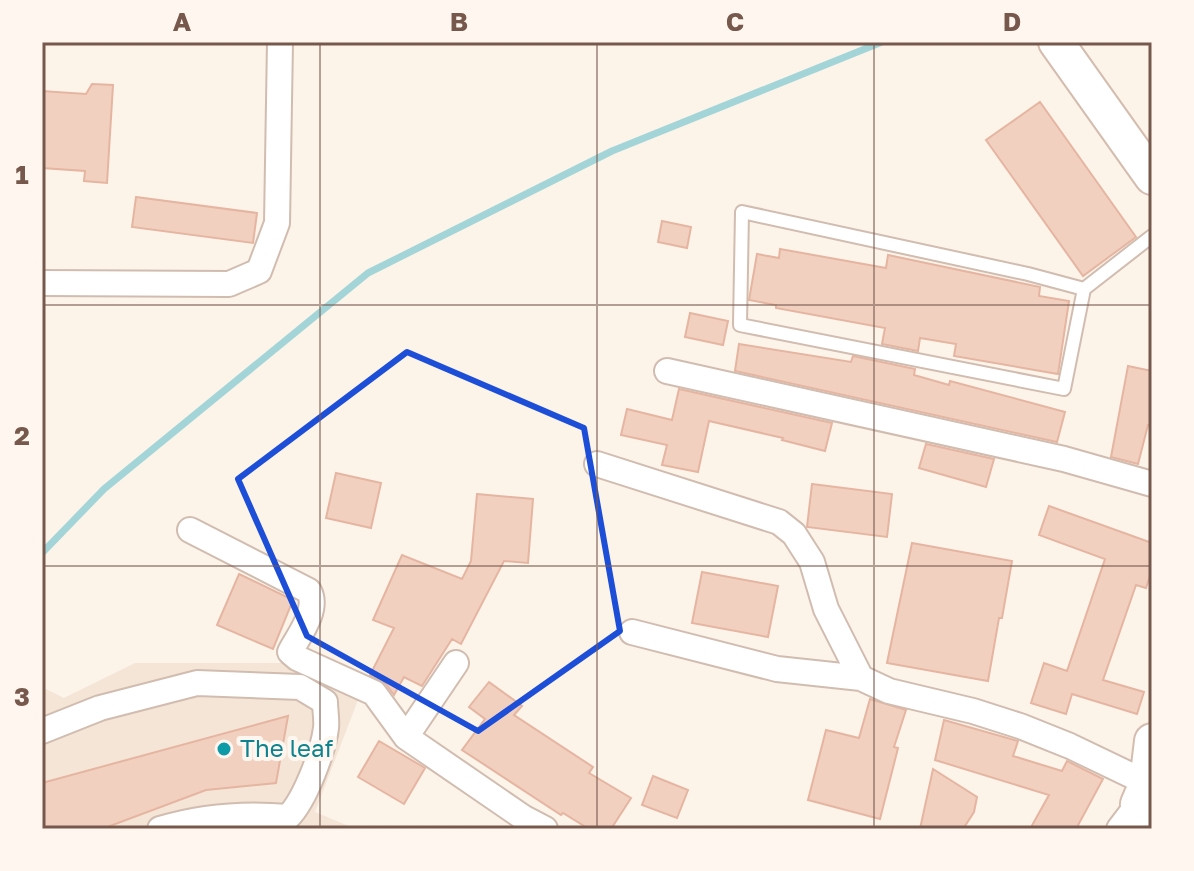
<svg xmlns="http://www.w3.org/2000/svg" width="1194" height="871" viewBox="0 0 1194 871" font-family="'Golos Text',sans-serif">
	<rect width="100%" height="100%" fill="#fcf3e9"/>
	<path fill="#f4e5d7" d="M135,663h157l71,24 -48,125 41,17h-314v-142l22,11z"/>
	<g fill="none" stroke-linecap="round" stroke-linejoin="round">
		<path stroke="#a3d5d8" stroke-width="7" d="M42,553l62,-64 264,-216 244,-122 270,-109"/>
	</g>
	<path fill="#f2d0c0" stroke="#e5b5a1" stroke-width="2" d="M92,84l21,1 -6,98 -23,-2 1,-10 -43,-3v-77l44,3z
		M1040,102l96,135 -53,39 -97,-136z
		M136,197l121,16 -4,30 -121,-16z
		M662,221l29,6 -4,21 -29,-6z
		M780,249l106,19 2,-13 152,32 -1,9 30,5 -11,73 -104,-18 2,-12 -36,-6 -2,13 -36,-7 3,-16 -109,-20v-3l-27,-5 8,-46 22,4z
		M690,313l38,8 -5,24 -38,-8z
		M739,344l112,18 2,-6 62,13 -1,6 35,10 1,-4 115,31 -8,30 -322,-71z
		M1128,366l24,5v55l-4,-1 -10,39 -27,-7z
		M679,389l153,34 -7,28 -43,-11 1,-2 -74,-17 -11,51 -36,-7 5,-20 -46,-10 6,-26 45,11z
		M926,444l68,15 -8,28 -67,-19z
		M336,473l45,10 -10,45 -45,-10z
		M812,484l80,10 -5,43 -80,-10z
		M477,494l56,5 -5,64 -24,-2 -43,83 -9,-5 -30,47 -18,-9 -10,18 -8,-11 -16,-9 24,-47 -21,-8 29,-65 60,24 9,-18z
		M1049,506l103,37v27l-6,18 -10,-3 -33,95 41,12 -7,22 -65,-20 -6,20 -35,-11 13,-40 23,8 38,-112 -66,-24z
		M912,543l100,18 -10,57h-3l-11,63 -101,-18z
		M702,572l76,14 -10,51 -76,-14z
		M239,574l54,26 -20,49 -56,-24z
		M489,682l33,24 -8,9 79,52 -4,6 42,25 -20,31h-22l-26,-16 -2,2 -99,-65 23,-31 -16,-12z
		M870,699l36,11 -12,37 4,1 -18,71 -72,-19 18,-70 33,8z
		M288,716l-12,67 -70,7 -104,39h-60v-46z
		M944,720l74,21 -5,15 49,15 5,-10 36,18 -27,50h-46l19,-34 -114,-35z
		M379,741l46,27 -21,36 -46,-27z
		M933,769l44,28 -3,15 -11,17h-43z
		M653,776l35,14 -11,28 -35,-13z"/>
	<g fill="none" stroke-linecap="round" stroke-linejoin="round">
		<g stroke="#d1bcb0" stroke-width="16">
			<path id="lane" d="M1084,289l-56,-15 -286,-62 -2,113 324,64 20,-100 68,-53"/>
		</g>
		<g stroke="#d1bcb0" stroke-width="28">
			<path id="street" d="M42,283l187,1 30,-13 18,-48 3,-181
				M667,371l397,88 88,25
				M597,464l182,58 15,12 18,28 14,47 35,69 28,13 84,20 47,15 50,20 77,37
				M190,530l119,61c10,19 -10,44 -19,61l7,6 77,35 32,44 118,81 21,11
				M632,632l145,37 84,9
				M42,731l58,-23 97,-25 103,4 25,15c0,8 2,18 1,26 -3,24 -21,72 -38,89 -44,-4 -85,-1 -128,12
				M406,737l50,-74
				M1119,829l19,-25"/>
		</g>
		<g stroke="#d4bcae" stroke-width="38">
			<path id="secondary" d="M1056,42l96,135
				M1152,741l-5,42 -9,21 14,16"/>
		</g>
		<use href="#lane" stroke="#fff" stroke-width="12"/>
		<use href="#street" stroke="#fff" stroke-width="24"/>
		<use href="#secondary" stroke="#fff" stroke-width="34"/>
	</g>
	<path fill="none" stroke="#1d4ed8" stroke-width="6" stroke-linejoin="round" d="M407,352l177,76 36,203 -142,100 -171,-95 -69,-157z"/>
	<path fill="none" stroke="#77584c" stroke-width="2" stroke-opacity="0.55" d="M320,42v787M597,42v787M874,42v787M42,305h1110M42,566h1110"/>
	<circle fill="#0f9aa8" stroke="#fff7ef" stroke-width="3" cx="224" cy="749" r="8"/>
	<g text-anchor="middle" stroke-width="8" stroke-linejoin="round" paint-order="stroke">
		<g font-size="24" fill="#0d838f" stroke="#fff7ef" text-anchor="start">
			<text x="240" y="757">The leaf</text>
		</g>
	</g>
	<rect width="1194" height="871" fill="none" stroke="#fff7ef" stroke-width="88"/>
	<rect x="44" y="44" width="1106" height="783" fill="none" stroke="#77584c" stroke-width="3"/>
	<g font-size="26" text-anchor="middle" font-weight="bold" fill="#77584c">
		<text x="182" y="31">A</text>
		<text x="459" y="31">B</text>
		<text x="735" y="31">C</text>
		<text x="1012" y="31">D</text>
		<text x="22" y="184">1</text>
		<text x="22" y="445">2</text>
		<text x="22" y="706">3</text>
	</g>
</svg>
